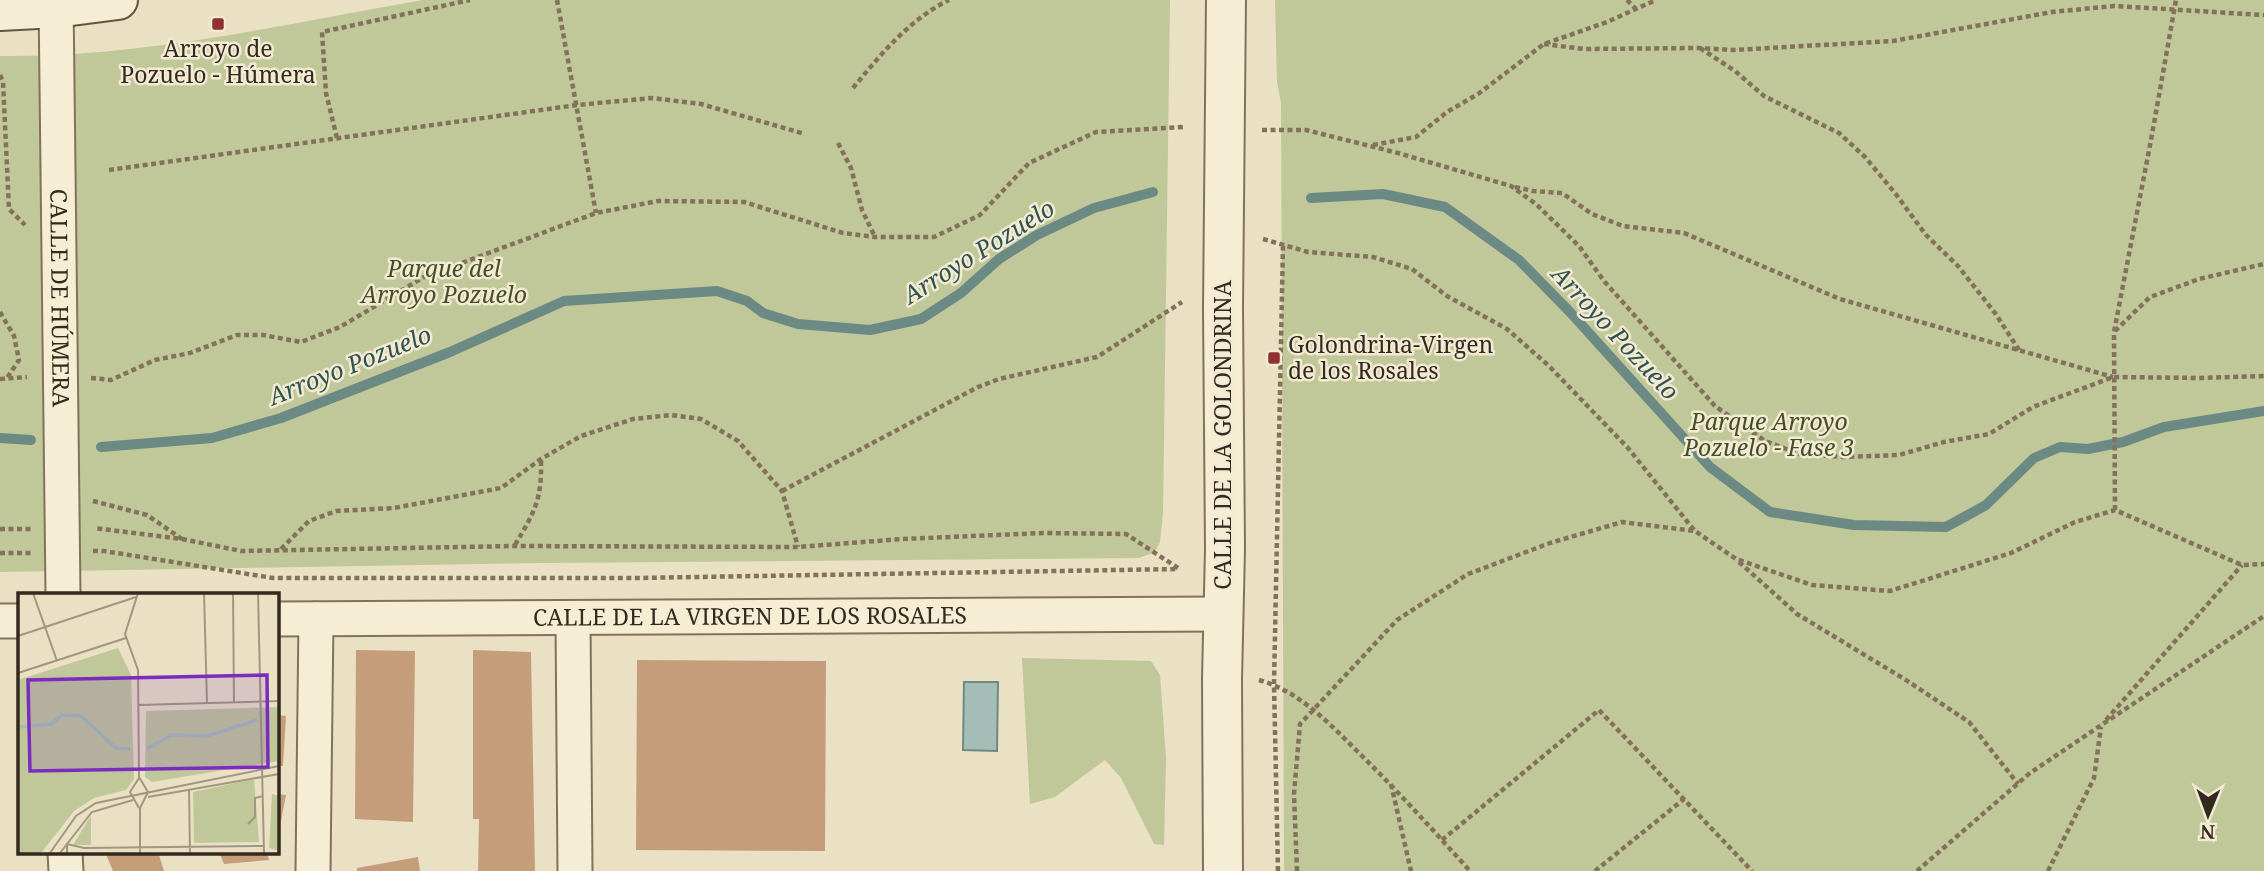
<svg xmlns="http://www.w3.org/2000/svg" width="2264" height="871" viewBox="0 0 2264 871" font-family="'Noto Serif',serif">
	<rect width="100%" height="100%" fill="#eae0c3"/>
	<path fill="#c0c798" d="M423,0h747l-7,514 -3,28 -5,10 -16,6 -599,5 -540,9v-516c142,2 284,-32 423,-56z
		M1275,0h989v871h-980l-3,-768 -4,-21z
		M1022,658l129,3 9,14 6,83 -2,87 -10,-1 -33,-66 -16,-18 -50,37 -25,7z"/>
	<path fill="#a5bdb7" stroke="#6c8a84" stroke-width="2" d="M964,682h34l-1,69 -34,-1z"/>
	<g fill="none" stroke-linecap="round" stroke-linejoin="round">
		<path stroke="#6c8a84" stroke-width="10" d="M1311,198l72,-4 62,13 74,53 51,52 140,155 60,45 84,13 92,2 40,-22 48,-47 26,-11 28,2 35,-7 41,-15 100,-16
			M0,438l31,2
			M101,447l111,-9 69,-20 169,-66 114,-51 153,-10 30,10 16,12 35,11 72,6 51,-11 40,-26 38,-34 38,-24 57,-27 59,-16"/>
	</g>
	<path fill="#c69d7b" d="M356,650l59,1 -2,171 -58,-3z
		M473,650l58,2 4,219h-57l1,-52h-6z
		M637,660l189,1 -1,190 -189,-1z
		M276,715l10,1 -3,50h-7z
		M276,794l10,1 -5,26 -5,1z
		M105,852h53l6,19h-51z
		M219,852h48l2,8 -45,4z
		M418,857l2,14h-63v-3z"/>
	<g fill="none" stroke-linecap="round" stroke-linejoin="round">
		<g stroke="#83725b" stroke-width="37">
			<g id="minor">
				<path id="s1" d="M56,0l7,594"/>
				<path id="s2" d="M276,619l947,-5"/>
				<path d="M573,619l2,252"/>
				<path d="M0,621h19"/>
				<path d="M65,852l1,19"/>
				<path d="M313,871l3,-252"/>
			</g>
		</g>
		<g stroke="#83725b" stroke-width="42">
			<path id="tertiary" d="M1223,871l-1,-192 3,-130 -2,-241 3,-308"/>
		</g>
		<g stroke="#65533e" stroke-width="42">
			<path id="secondary" d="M0,11l56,-3 62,-8"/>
		</g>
		<path stroke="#83725b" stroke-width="4.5" stroke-dasharray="5 3.5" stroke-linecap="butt" d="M557,0l39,213
			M1627,0l9,9
			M1544,44l40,5 115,-1 34,2 160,-9 159,-29 62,-6 150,9
			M1700,48l35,23 29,25 75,37 26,24 30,36 31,42 32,31 37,47 24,37
			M0,75l3,7 6,127 16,16
			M853,88c28,-34 57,-69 96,-88
			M1262,130h44l92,23 113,33 25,18 43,42 25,35 111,125 50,35 34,13 45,3 55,-2 45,-13 45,-8 44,-27 80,-30 85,1 66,-2
			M337,138l-11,-45 -4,-61 148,-32
			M838,143l13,25 11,42 13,27
			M1373,145l43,-8 31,-25 31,-18 66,-50 63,-22 49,-22
			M109,170l468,-65 75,-7 49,6 104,30
			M1515,187l18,4 29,2 30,21 31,12 61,7 156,66 273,78
			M1263,239l45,13 65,5 39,12 35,27 60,33 42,37 79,82 66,82
			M0,312l14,24 5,24 -12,18
			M2115,331l35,-34 49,-18 65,-15
			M91,378l20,2 44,-20 35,-7 47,-18h26l38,7 39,-15 84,-50 172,-64 62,-12 86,1 99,31 32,4h59l46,-22 49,-52 67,-31 88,-5
			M0,379l27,-2
			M782,491l196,-104 21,-8 98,-22 85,-55
			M93,501l54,14 35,24 -88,-11
			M2115,510l-1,-178 37,-192 25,-140
			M0,529h31
			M182,539l59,12 274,-5 283,1 104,-8 141,-6 83,1 52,34
			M515,545c20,-34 27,-45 26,-86
			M281,549l28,-28 27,-10 58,-3 107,-20 40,-29 40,-23 52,-17 38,-4 30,4 37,22 44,50 16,56
			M93,551h11l169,27h363l542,-9
			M0,553h32
			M1739,562l58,52 109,66 63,42 49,62
			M1259,680c39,11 68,41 96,69 40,39 77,80 115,122
			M2106,720l136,-155
			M1391,784l20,87
			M1442,840l157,-130 153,161
			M1278,871l-4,-187 9,-440
			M1297,871l-3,-77 6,-70 97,-104 71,-46 82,-31 72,-21 73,9 41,28 76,26 78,6 121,-38 64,-31 40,-12 127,55 22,-1
			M1595,871l89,-72
			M1917,871l113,-98 234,-157
			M2048,871l46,-93 7,-51"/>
		<use href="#minor" stroke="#f6edd5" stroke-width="33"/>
		<use href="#tertiary" stroke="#f6edd5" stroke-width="38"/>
		<use href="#secondary" stroke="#f6edd5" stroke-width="38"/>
	</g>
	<g fill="#8d3230" stroke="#f2ead2" stroke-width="2.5">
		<rect x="211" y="17" width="14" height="14" rx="3.5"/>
		<rect x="1267" y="351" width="14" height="14" rx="3.5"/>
	</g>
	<g text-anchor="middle" stroke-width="5" stroke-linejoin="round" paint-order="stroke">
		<g font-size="23" fill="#34291e" stroke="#f2ead2">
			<text x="218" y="57">Arroyo de<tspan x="218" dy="26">Pozuelo - Húmera</tspan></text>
			<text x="1288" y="353" text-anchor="start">Golondrina-Virgen<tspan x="1288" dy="26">de los Rosales</tspan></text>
		</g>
		<g font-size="23" font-style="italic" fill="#434f26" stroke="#f2ead2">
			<text x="444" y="277">Parque del<tspan x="444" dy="26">Arroyo Pozuelo</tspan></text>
			<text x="1769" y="430">Parque Arroyo<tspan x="1769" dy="26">Pozuelo - Fase 3</tspan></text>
		</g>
		<g font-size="23" fill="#34291e" stroke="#f2ead2">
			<text dy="8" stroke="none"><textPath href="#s1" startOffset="298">CALLE DE HÚMERA</textPath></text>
			<text transform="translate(1223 435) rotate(-90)" y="8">CALLE DE LA GOLONDRINA</text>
			<text dy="8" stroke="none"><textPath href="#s2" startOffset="474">CALLE DE LA VIRGEN DE LOS ROSALES</textPath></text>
		</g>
		<g font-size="24" font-style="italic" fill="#2e5351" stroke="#f2ead2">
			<text transform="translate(979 252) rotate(-32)" y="8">Arroyo Pozuelo</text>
			<text transform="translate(1615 333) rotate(47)" y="8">Arroyo Pozuelo</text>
			<text transform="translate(350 366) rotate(-22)" y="8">Arroyo Pozuelo</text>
		</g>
	</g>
	<g transform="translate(18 593)">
		<rect width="261" height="261" fill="#eae0c3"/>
		<path d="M100,55l13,27 3,104 -8,11 -32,8 -20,13 -33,42h-23v-173zM261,114v54l-127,21 -7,-5 1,-66zM236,186l5,63 -65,1 -1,-51zM254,201l7,2v55l-10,-3zM73,223v29h-18l14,-23z" fill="#c0c798"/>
		<path fill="none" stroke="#a5bdb7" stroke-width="3.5" d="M0,134l33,-3 11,-9 19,1 35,32 14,1M129,156l24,-14 37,1 49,-16"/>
		<path fill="none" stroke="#a19781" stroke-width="2" d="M15,0l24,68M120,0l-13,41 13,36 1,107 9,15 -8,16v45M186,0l3,110M215,0l1,110M240,0l6,260M0,43l118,-39M0,80l108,-35M120,112l141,-4M121,185l-9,14 9,16M171,196l1,64M130,204l131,-23M230,231l7,-7v-19l8,-2M32,260l26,-37 20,-13 183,-37M42,260l32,-41 41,-12M49,260v-9l17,4 180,-2"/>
		<path fill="#7b2cbf" fill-opacity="0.15" stroke="#7b2cbf" stroke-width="3.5" d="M249,82l1,92 -238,4 -2,-91z"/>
		<rect width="261" height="261" fill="none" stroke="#34291e" stroke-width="3.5"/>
	</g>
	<g transform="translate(2208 815) rotate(181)" stroke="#f2ead2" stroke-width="5" paint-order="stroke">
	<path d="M0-5L12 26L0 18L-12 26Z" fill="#34291e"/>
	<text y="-10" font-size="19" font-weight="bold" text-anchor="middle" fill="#34291e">N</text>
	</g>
</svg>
